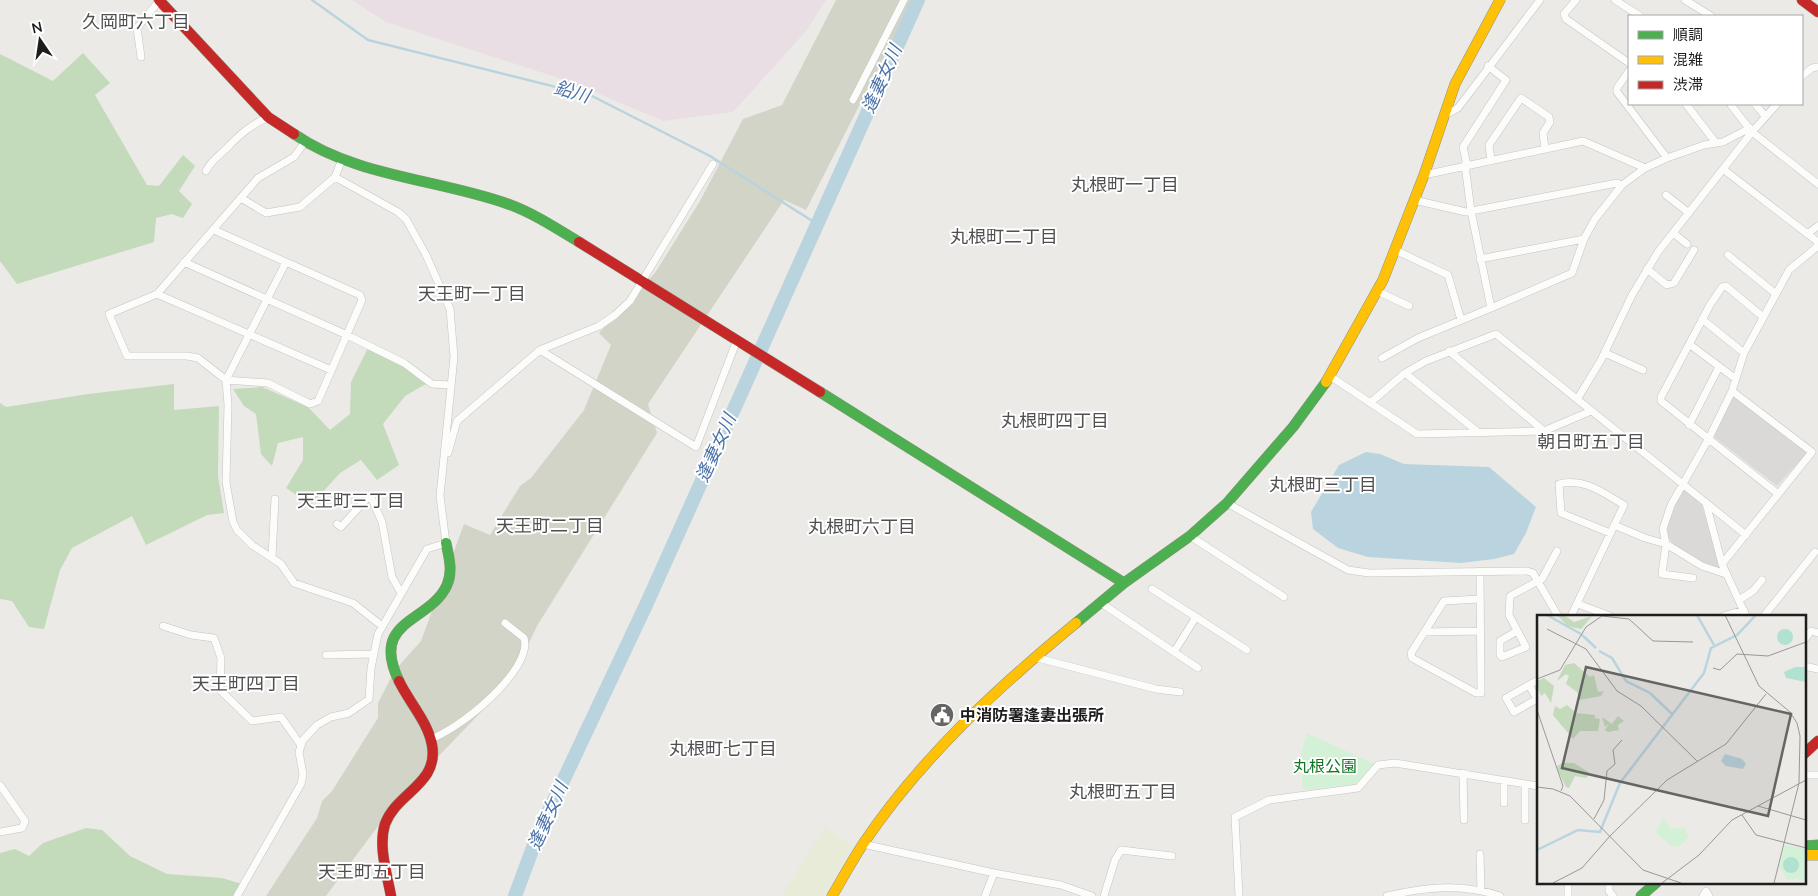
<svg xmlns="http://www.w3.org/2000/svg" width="1818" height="896" viewBox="0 0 1818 896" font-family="'Nunito Sans','Noto Sans JP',sans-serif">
	<rect width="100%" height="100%" fill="#ebeae6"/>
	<path fill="#dad9d7" d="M1737,396l68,55 1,3 -29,32 -63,-49 18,-40z
		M1683,487l18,15 19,65 -5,1 -16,-7 -25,-16 -6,-8 -1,-11z"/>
	<path fill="#e9dee4" d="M352,0h474l-19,30 -74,82 -70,9 -95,-40 -182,-59z"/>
	<path fill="#d3d4c8" d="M836,0h77l-107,210 -22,-10 -136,204 9,29 -120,193 -26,55 -109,113 -76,102h-60l51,-78 5,-17 10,-10 46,-73v-15l17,-33 26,-29 43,-117 26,11 30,-49 11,-8 53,-68 27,-65 -12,-12 56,-60 45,-72 43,-82 39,-14z"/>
	<path fill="#e9ebd9" d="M824,827l29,19 -30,50h-41z"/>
	<path fill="#c3dabb" d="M83,53l27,30 -15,12 52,90 12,1 24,-31 12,11 -16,25 13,13 -9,14 -11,-4 -16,4 -2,24 -137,42 -17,-23v-207l53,27z
		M368,348l36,17 22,19 -21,12 -22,28 16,41 -22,15 -16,-20 -21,13 -29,32 -25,-17 17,-28v-23l-25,6 -6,23 -11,-12 -5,-40 -12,-8 -11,-17 29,-2 46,20 22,23 20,-16 1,-32z
		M174,384v26l45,-4 -1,70 6,37 -17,2 -61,30 -14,-29 -60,32 -12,22 -16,59 -15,-2 -17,-26 -12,-2v-196l6,4 82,-13z
		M86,828l16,2 28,26 37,18 55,4 20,6 -7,12h-235v-43l15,-4 14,7 14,-13z"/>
	<path fill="#d3f1d6" d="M1307,733l67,31 -16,20 -55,6 -2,-35z"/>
	<path fill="#b9d4de" d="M1366,452l14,2 24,10 85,3 47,40 -10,26 -12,21 -20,5 -33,4 -93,-6 -30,-9 -25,-19 -2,-17 28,-47z"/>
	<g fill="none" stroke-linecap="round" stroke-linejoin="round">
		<path stroke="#b9d4de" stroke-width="2.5" d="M312,0l56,40 224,56 118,60 107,68"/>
		<path stroke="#b9d4de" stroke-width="14" d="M515,896l23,-62 108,-229 272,-605"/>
		<g stroke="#c4c4c2" stroke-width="8">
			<path id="street" d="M1576,0l-12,14 2,5 63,44
				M1615,0l25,16
				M1685,0l26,16
				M141,57l-4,-29 22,-27
				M1629,71l-12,17v4l50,66
				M1802,76l10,-8 6,-1
				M853,100l51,-100
				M1686,104l30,39
				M1755,104l10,12
				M1731,105l21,27 66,52
				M1447,114l11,-6 82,-108
				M1491,160l-2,-15 32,-47 28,19 1,5 -7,11 2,16
				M1465,165l6,46 20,97 81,-35 12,-34 11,-20 27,-34 23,-17 22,-10 37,-13 19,-3 27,-14
				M1467,165l-4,-18 43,-67 -18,-14
				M1723,169l95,73
				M206,171c5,-11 13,-15 21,-23 14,-15 23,-22 41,-31
				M1424,175l159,-34 62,27
				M1666,195l23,18
				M241,198l25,15 34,-6 35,-30
				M1414,200l52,12 151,-29 5,2
				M214,230l146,65 2,5 -44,101 -8,3 -42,-21 -42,-3 -28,-22 -11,-2h-60l-18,-42 48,-20 101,-116 36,-21 11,-15
				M1673,233l14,11
				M1807,234l11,-8
				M1395,250l53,25 13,45
				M1728,255l48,39
				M1480,259l104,-20
				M184,262l163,73 57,28 28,21 19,1
				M286,262l-60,118 2,25 -2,77 7,40 4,8 15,15 29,19 13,19 59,20 29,23
				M1647,269l20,16 7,-2 20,-33
				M1377,291l32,15
				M157,294l174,76
				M1763,317l-37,-31 -4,1 -12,18 -49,92v4l117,93
				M1702,319l42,34
				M1689,344l47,35
				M540,350l156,97 41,-107
				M1449,351l95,80
				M1605,353l38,17
				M1382,358l36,-20 73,-30
				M1405,373l73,59
				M1330,376l87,58 127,-3 47,-20
				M1578,398l23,-38 31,-65 26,-43 94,-120 25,-28
				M1370,403l35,-30 21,-12 70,-27 250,201
				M1689,425l30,-58
				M448,453l9,-32 83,-71 59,-24 16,-11 15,-14 83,-137
				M1227,503l121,67 21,3 158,-2 6,2 25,43
				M1706,503l16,61 24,52
				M337,524l4,3 29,-32 12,27 10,55 9,16
				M1614,525l31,13 21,6 -4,30 31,4
				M1190,536l94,61
				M272,557l3,-58
				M1722,564l90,-112 -80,-61
				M1726,574l-24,-8 -36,-22 -3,-15 8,-24 38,-67 23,-47 12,-38 45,-83 29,-24
				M1152,589l44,28
				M1479,599l-35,2 -33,52 1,5 64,35h5l-1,-122
				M1739,600l14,-9 9,-11
				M1101,603l73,49 22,-35 51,33
				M1578,604l32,12
				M1571,616l53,-111c-22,-13 -39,-27 -65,-21l2,29 49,20
				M1723,616l21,-6
				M1764,616l51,-64
				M163,626l28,9 23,3 7,20 -1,32 32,31 29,-4 19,27
				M1517,631l-17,10v14l2,2 24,-10 -17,-32 1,-19 32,-17 15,-28
				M1425,632l55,-1
				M1804,640l7,-9 7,2
				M1174,652l24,16
				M326,655l47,-1
				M1034,657l122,32 24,3
				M1804,666l14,3
				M1529,685l8,14 -23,13 -8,-14 32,-18
				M430,739c28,-8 104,-70 94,-101l-19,-15
				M1463,773l1,47
				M1804,775h14
				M0,785l25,36 -3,7 -22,4
				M1504,803v-23
				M1525,820v-36
				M863,844l131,29 67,12 31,11
				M1480,854l1,36
				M1568,882v14
				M1609,882v9l4,5
				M237,896l64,-112 2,-10 -4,-22 4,-12 14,-15 14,-8 18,-4 20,-14 2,-31 7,-34 49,-85 19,-6 -6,-47 14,-139 -4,-48 -24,-54 -20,-36 -8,-7 -63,-35 7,-18
				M985,896l9,-23
				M1104,896l11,-36 6,-10 51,6
				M1239,896l-4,-79 34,-17 89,-12 20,-23 17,-2 143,23
				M1387,896c39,-9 75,-13 113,0
				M1703,896l3,-5 3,5"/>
		</g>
		<g stroke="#91947f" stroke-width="11">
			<path id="fast" d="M294,134c62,43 144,45 214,70 25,9 48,24 71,38
				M820,392l304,191
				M1076,623l48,-40 66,-47 37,-33 66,-76 33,-45
				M399,681c-30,-62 31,-58 48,-96 6,-14 2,-28 -1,-42
				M1804,846l14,-1
				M1641,896l16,-14"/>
		</g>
		<g stroke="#91947f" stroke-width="11">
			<path id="slow" d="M1326,382l57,-102 41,-105 31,-91 45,-84
				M1804,855h14
				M832,896c10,-17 20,-35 31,-52 57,-85 135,-157 213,-221"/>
		</g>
		<g stroke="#91947f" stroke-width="11">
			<path id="jam" d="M159,0l109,117 26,17
				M1802,0l16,12
				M579,242l241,150
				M1804,754l14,-13
				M391,896c-4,-22 -13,-50 -6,-72 12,-32 54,-40 47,-79 -4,-23 -23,-43 -33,-64"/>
		</g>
		<use href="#street" stroke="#fcfcfb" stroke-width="7"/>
		<use href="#fast" stroke="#4caf50" stroke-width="10"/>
		<use href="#slow" stroke="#ffc107" stroke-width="10"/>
		<use href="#jam" stroke="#c62828" stroke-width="10"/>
	</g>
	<defs>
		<g id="civic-disc" transform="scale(1.25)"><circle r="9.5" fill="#656563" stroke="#fff"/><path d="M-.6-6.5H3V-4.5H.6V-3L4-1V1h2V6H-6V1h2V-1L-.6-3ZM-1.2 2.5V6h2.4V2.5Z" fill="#fff"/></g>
	</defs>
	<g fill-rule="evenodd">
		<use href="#civic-disc" x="942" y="715"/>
	</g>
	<g text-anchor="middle" stroke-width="4" stroke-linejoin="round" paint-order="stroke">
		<g font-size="16" font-weight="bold" fill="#1d1d1d" stroke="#fff" text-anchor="start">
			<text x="960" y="721">中消防署逢妻出張所</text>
		</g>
		<g font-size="16" fill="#0e7720" stroke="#fff">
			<text x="1325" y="772">丸根公園</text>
		</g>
		<g font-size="18" fill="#505050" stroke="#fff">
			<text x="136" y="28">久岡町六丁目</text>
			<text x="1125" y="191">丸根町一丁目</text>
			<text x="1004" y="243">丸根町二丁目</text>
			<text x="472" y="300">天王町一丁目</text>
			<text x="1055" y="427">丸根町四丁目</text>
			<text x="1591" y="448">朝日町五丁目</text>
			<text x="1323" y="491">丸根町三丁目</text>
			<text x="351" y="507">天王町三丁目</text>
			<text x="550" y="532">天王町二丁目</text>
			<text x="862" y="533">丸根町六丁目</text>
			<text x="246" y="690">天王町四丁目</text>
			<text x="723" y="755">丸根町七丁目</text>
			<text x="1123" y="798">丸根町五丁目</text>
			<text x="372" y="878">天王町五丁目</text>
		</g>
		<g font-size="18" font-style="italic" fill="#4c73a9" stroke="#fff">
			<text transform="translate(882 79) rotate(-66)" y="6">逢妻女川</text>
			<text transform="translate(572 92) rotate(16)" y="6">鉛川</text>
			<text transform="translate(716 448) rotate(-66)" y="6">逢妻女川</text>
			<text transform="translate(548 816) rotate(-66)" y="6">逢妻女川</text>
		</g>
	</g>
	<g transform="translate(1537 615)">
		<rect width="269" height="269" fill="#ebeae6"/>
		<path d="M20,0h7l10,7 18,-6 -11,13 -13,-3zM37,48l16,14 4,-2 4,17 6,-1 -3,5 -21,4 -3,-8 -11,-8 3,-8 -3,-2 -9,7 8,-16zM7,63l10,8 -3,17 -6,-10 -4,3 -4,-10v-5zM30,90l9,8 19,2v3l5,1 -2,12h-18l-7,8 -20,-24 2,-9 5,3zM81,101l6,5 -6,4 1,5 -11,2 -3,-2 4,-6 -4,3 -3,-10 10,7zM25,148h12l16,10 -4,5 -11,-2 -6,12 -3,-1 -10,-20z" fill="#c3dabb"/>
		<path d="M126,202l8,12 13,-2 5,10 -11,10 -7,-1 -15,-13zM248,230l21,4v34l-9,-5 -9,2 -9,-13z" fill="#d3f1d6"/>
		<path d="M240 22a8 8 0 1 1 16 0a8 8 0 1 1-16 0ZM258,52h11v15l-20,-4 -2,-6zM246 250a8 8 0 1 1 16 0a8 8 0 1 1-16 0Z" fill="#b1e2d1"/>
		<path d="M188,139l17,5 4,5 -3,5 -17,-3 -5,-5z" fill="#b9d4de"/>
		<path fill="none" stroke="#b9d4de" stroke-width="2.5" d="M10,0l34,19M160,0l17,30M45,20l14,13M62,36l13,7 14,23 24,12 22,21M0,235l41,-20 22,2 20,-49 84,-110 7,-25 26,-13 19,-20"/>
		<path fill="none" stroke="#999896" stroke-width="1" d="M188,0l34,71 31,26 7,11M10,14l39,20 31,42 24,15 57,56M176,53l7,2 17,-16 31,2 38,-14M0,64l23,-9 26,-43 16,-11 27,3 24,22 40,1M0,95l26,76 -2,5M0,172l16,2 17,7 73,74 38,13M221,191l48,14M205,200l14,20 50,13M57,204l10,-19 3,-29 8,-7 -2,-14 9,-10M73,221l57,-56 59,-36 40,-50M16,268l29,-15 28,-32M125,268l37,-28 33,-35 74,-40M237,268l25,-100 1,-47 -3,-13"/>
		<path fill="#656563" fill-opacity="0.15" stroke="#656563" stroke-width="2.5" d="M49,52l205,47 -23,102 -206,-48z"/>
		<rect width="269" height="269" fill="none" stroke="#1d1d1d" stroke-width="2.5"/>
	</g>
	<rect x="1628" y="15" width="175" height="90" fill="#ffffff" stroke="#a5a5a5"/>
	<rect x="1638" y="31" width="25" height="8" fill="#4caf50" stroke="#a5a5a5"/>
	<text x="1673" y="40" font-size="15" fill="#1d1d1d">順調</text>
	<rect x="1638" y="56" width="25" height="8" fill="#ffc107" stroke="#a5a5a5"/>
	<text x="1673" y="65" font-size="15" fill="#1d1d1d">混雑</text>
	<rect x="1638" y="81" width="25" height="8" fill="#c62828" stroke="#a5a5a5"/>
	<text x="1673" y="90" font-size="15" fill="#1d1d1d">渋滞</text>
	<g transform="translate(40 40) rotate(347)" stroke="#ffffff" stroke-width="4" paint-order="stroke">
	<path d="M0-4L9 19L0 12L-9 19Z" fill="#1d1d1d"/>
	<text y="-8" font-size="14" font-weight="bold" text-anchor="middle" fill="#1d1d1d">N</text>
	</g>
</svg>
